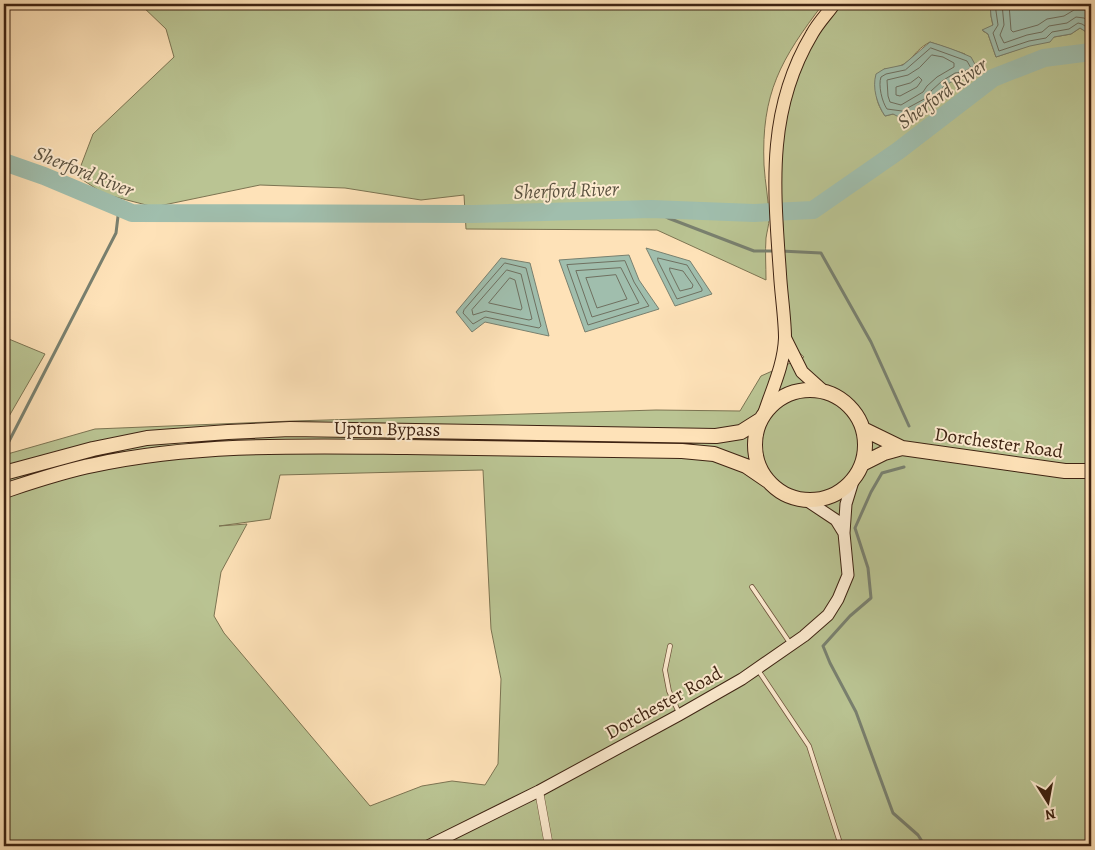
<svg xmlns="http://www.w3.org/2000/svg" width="1095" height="850" viewBox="0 0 1095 850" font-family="Alegreya,serif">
	<rect width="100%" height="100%" fill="#fee2b8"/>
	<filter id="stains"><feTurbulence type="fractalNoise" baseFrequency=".004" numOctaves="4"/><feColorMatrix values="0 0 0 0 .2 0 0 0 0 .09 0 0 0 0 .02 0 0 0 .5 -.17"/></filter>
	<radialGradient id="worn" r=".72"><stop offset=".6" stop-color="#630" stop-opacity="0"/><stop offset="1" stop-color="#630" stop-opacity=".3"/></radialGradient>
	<path fill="#bac493" stroke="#7c7452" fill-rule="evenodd" d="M140,4h683c-42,55 -62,89 -59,161 1,18 5,36 5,54 0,6 -2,12 -3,19 -1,14 0,28 0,42l-109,-50 -191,-1 -2,-34 -43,5 -76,-12 -85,-3 -106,22 -50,-13 -27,-18 16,-42 81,-77 -8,-28z
		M841,4h149l1,12 2,10 -10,5 5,3 8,23 58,-20 17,-3 9,-6 11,7v811h-1087v-391l91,-26 198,-8 363,-11 84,1 21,-35 43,-19 -10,-9 -3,-14 -6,-68 -5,-93 2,-39 13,-55 21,-42zM930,42l35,12v23l-8,1 -13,8 -9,8 -3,7 -27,15 -12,-2 -8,2c-13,-19 -9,-28 -1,-47 30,-2 25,-16 46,-27zM483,470l8,159 10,50 -3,85 -13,21 -33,-4 -30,5 -52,20 -146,-173 -10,-17 7,-44 26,-48 -28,2 51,-7 10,-44z
		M4,337l41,17 -41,71z"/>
	<path fill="#a0bead" stroke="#79806f" d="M990,4h101v31l-11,-7 -9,6 -17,3 -4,5 -20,4 -34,11 -8,-23 -6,-4 11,-5 -2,-9z
		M930,42c14,4 28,9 41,15l7,13c-10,6 -21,8 -32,15 -7,5 -11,13 -16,16 -7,5 -23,15 -31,16l-6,-3 -8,2c-8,-12 -13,-28 -9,-42l8,-5 19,-4z
		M646,248l44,13 22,33 -37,12z
		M629,255l10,25 20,29 -74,23 -26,-72z
		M501,258l29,5 19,73 -64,-14 -13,10 -16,-20z"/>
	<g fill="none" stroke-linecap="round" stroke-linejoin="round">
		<path stroke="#6f7060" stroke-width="1" d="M995,4l3,21 -5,8 6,18 30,-10 17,-3 6,-6 17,-3 9,-6 4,1 9,6
			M1002,4l2,21 -4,10 4,8 23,-8 15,-3 7,-6 18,-3 9,-6 8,1 7,5
			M1009,4l2,26 2,2 25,-7 9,-6 17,-3 10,-6h10l7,3
			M931,48l36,13 4,7 -8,4 -8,1 -13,8 -11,10 -3,6 -26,14 -15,-2c-5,-7 -9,-24 -6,-32l5,-3 19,-4z
			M932,55l11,2 11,6v4l-17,10 -10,9 -4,6 -22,13 -11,-3 -2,-6 -1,-16 21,-5 11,-7z
			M919,77l3,3 -5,7 -17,9 -4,-1v-8l14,-4z
			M658,258l29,7 15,24v2l-25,8 -19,-38z
			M625,261l9,21 15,24 -61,19 -21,-60z
			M505,263l21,5 15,58 -2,2 -54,-11 -12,7 -10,-11 1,-3z
			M621,268l18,35 -47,14 -16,-46z
			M670,268l13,3 10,14 -1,3 -12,3 -10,-20z
			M507,270l14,4 11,45 -3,1 -43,-9 -13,4 -1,-5z
			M616,275l11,24 -30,9 -11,-30z
			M510,278l5,2 7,28 -1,2 -32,-7z"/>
		<path stroke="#79806f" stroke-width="3" d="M651,209l17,9 86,33h21
			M781,251l40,2 50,89 38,84
			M4,451l112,-218 3,-25
			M904,467l-22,6 -11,19 -16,36 13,40 3,30 -21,18 -27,30 7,17 26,49 37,101 25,22 7,11"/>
		<path stroke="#a0bead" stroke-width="18" d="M4,162l40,14 88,37 341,1 178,-5 103,4 59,-3 85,-59 95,-73 51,-20 47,-6"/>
		<g stroke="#6e533c" stroke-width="5.5">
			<path id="lane" d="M752,587l38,56
				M670,646l-5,24 4,21 10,22
				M758,670l51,76 32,100"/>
		</g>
		<g stroke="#6e533c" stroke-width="9">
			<path id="street" d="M539,791l10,55"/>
		</g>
		<g stroke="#3e2312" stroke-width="13">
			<path id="secondary" d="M806,500l30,20 8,13
				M428,846l111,-55 140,-76 63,-36 62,-43 24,-21 10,-16 10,-24 -4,-42 2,-29 8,-26"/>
		</g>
		<g stroke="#3e2312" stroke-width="14">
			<path id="primary" d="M785,338l17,34 20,18
				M765,411c8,-24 19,-47 20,-73 0,-19 -4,-45 -5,-64 -6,-86 -14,-163 32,-240 6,-11 15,-20 22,-30"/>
		</g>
		<g stroke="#3e2312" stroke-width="16">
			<path id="highway" d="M755 445a55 55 0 1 1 110 0a55 55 0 1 1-110 0Z
				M863,429l39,19 163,23h26
				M862,464l22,-11 18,-5
				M4,473l89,-24 54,-11 81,-6 62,-3 426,7 25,-4 19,-12
				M4,491c30,-10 59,-20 90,-26 102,-22 209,-19 312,-18 92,1 184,3 276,4l32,3 32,12 22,15"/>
		</g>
		<use href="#lane" stroke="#feecd1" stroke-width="4"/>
		<use href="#street" stroke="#feecd1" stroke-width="8"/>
		<use href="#secondary" stroke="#feecd1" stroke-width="11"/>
		<use href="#primary" stroke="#fee2b8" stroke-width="12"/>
		<use href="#highway" stroke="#fee2b8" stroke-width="14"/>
	</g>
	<g text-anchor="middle" stroke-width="4" stroke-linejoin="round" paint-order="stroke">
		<g font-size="19" fill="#3e2312" stroke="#feecd1">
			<text transform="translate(387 428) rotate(1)" y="7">Upton Bypass</text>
			<text transform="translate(999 442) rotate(8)" y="7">Dorchester Road</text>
			<text transform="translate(663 702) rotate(-29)" y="7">Dorchester Road</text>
		</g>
		<g font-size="20" font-style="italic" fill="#5b5240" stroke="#feecd1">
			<text transform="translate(942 93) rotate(-36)" y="7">Sherford River</text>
			<text transform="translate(84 171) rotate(22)" y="7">Sherford River</text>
			<text transform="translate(566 190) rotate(-2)" y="7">Sherford River</text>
		</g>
	</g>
	<rect width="1095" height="850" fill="none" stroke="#fee2b8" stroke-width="20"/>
	<rect x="5" y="5" width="1085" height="840" fill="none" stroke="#3e2312" stroke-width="2.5"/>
	<rect x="10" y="10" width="1075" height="830" fill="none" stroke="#3e2312"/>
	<g transform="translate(1048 802) rotate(169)" stroke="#feecd1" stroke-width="4" paint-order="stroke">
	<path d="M0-4L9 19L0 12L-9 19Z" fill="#3e2312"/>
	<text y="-8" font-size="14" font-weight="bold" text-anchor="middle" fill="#3e2312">N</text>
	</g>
	<rect width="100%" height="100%" filter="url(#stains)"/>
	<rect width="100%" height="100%" fill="url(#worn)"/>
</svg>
